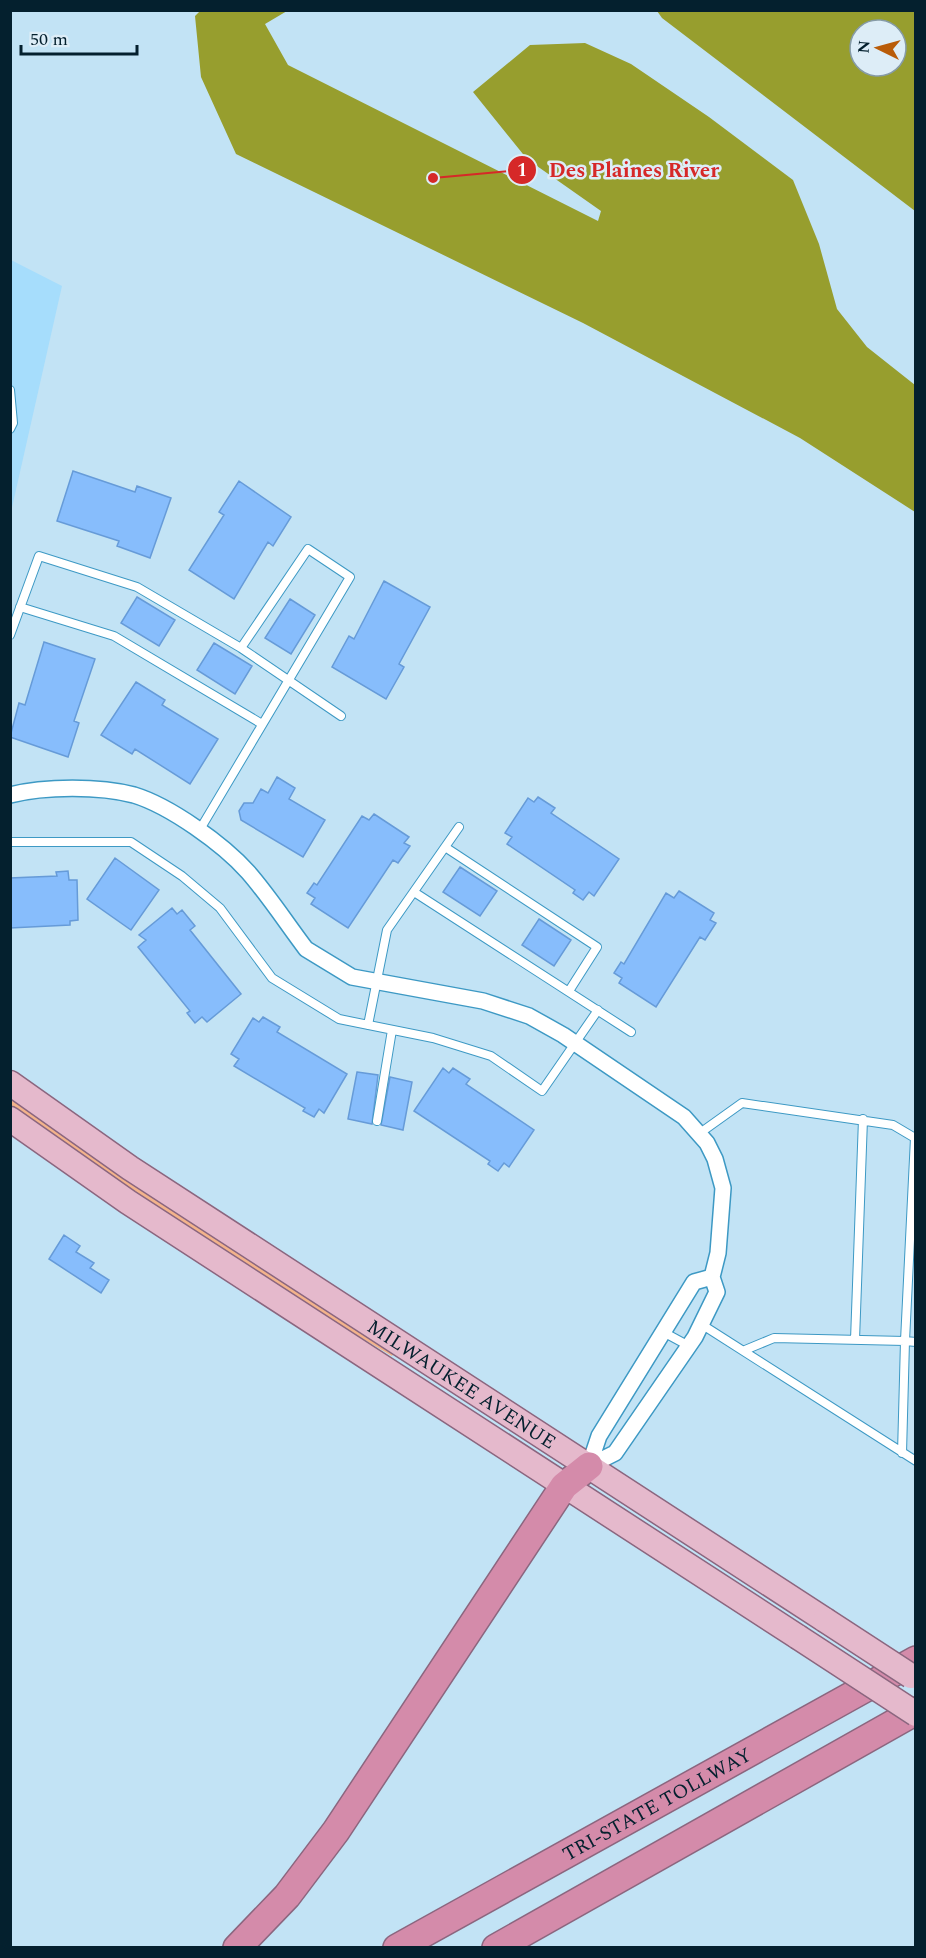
<svg xmlns="http://www.w3.org/2000/svg" width="926" height="1958" viewBox="0 0 926 1958" font-family="Spectral,serif">
	<rect width="100%" height="100%" fill="#c2e3f5"/>
	<path fill="#a6ddfc" d="M11,260l51,26 -51,226z"/>
	<path fill="#f3b38b" d="M10,1096l385,256 -3,4c-131,-76 -259,-161 -381,-250z"/>
	<path fill="#979e2e" fill-rule="evenodd" d="M200,11h87l-22,13 23,41 310,156 3,-10 -74,-52 -54,-67 57,-47 55,-2 46,21 78,53 84,63 26,64 18,65 30,38 48,38v127l-115,-74 -217,-115 -347,-169 -35,-77 -6,-61z
		M657,11h258v200l-253,-193zM860,30h36v36h-36z"/>
	<path fill="#87bdfc" stroke="#669bd8" stroke-width="1.5" d="M73,471l62,21 2,-6 34,12 -21,60 -33,-12 2,-5 -62,-20z
		M239,481l52,36 -18,29 -5,-4 -34,57 -45,-29 35,-55 -5,-3z
		M384,581l46,26 -31,57 5,3 -18,32 -54,-32 17,-31 5,3z
		M137,597l38,23 -16,26 -38,-23z
		M290,599l25,16 -24,39 -26,-16z
		M44,642l51,17 -21,62 5,2 -11,34 -58,-20 9,-34 6,2z
		M214,643l38,23 -17,28 -38,-24z
		M136,682l29,18 -3,5 56,34 -28,45 -55,-35 -3,5 -31,-19z
		M277,777l18,11 -6,11 36,21 -22,37 -62,-37 -2,-9 5,-8h9l8,-14 7,4z
		M538,797l17,11 -4,5 68,46 -25,37 -5,-4 -6,8 -10,-7 2,-3 -68,-46 5,-7 -7,-4 23,-35 6,4z
		M374,814l35,23 -5,6 6,3 -12,17 -5,-3 -45,68 -37,-24 4,-6 -8,-5 7,-10 3,2 45,-69 7,4z
		M115,858l44,32 -28,40 -44,-31z
		M460,867l37,24 -17,25 -37,-24z
		M68,871l1,9h8l1,40 -8,1v4l-60,3v-50l47,-2 -1,-4z
		M679,891l35,22 -4,7 6,3 -11,17 -5,-3 -44,70 -37,-24 3,-5 -8,-5 7,-11 3,2 42,-71 8,5z
		M172,908l5,6 5,-4 13,16 -5,4 51,64 -34,28 -5,-5 -7,6 -8,-10 3,-2 -52,-64 8,-7 -7,-5z
		M539,919l32,21 -17,26 -32,-21z
		M263,1017l17,10 -3,5 70,42 -23,39 -5,-4 -5,8 -11,-6 2,-3 -71,-42 5,-7 -8,-5 22,-36 6,4z
		M443,1068l6,5 4,-5 17,11 -4,5 68,46 -25,37 -5,-4 -6,8 -10,-7 2,-3 -76,-50z
		M357,1072l21,3 -6,49 -24,-5z
		M390,1077l22,5 -9,48 -22,-5z
		M64,1235l16,11 -4,6 18,11 -4,5 19,12 -8,13 -52,-34z"/>
	<g fill="none" stroke-linecap="round" stroke-linejoin="round">
		<g stroke="#3d99c4" stroke-width="10">
			<path id="lane" d="M10,390l3,33 -3,6
				M20,607l94,29 148,88
				M10,635l29,-79 98,31 104,61 67,-99 42,28 -151,254
				M241,648l100,68
				M10,842h121l51,34 38,32 52,70 67,41 94,19 58,18 51,35 56,-81
				M445,847l152,100 -28,44
				M414,892l217,140
				M368,1025l19,-95 72,-103
				M377,1121l15,-91
				M700,1133l42,-30 151,22 22,13 -10,203 11,1
				M701,1324l215,137
				M665,1333l24,13
				M855,1340l8,-221
				M745,1350l29,-12 131,3 -3,112"/>
		</g>
		<g stroke="#3d99c4" stroke-width="18">
			<path id="street" d="M10,795c35,-9 90,-9 124,0 36,11 89,49 114,77 21,24 39,52 58,77l46,28 131,24 46,15 34,19 121,82 23,26 8,16 8,29 -5,65 -6,24 5,15 -22,45 -80,116 -26,13
				M589,1466l10,-30 95,-154 18,-5"/>
		</g>
		<g stroke="#8b667f" stroke-width="27">
			<g id="primary">
				<path id="s1" d="M10,1083l120,85 695,452"/>
				<path d="M10,1119l118,83 670,435"/>
			</g>
		</g>
		<g stroke="#8b667f" stroke-width="30">
			<g id="highway">
				<path d="M237,1948l50,-52 49,-65 228,-345 25,-20"/>
				<path id="s2" d="M397,1948l519,-288"/>
				<path d="M496,1948l420,-237"/>
			</g>
		</g>
		<use href="#lane" stroke="#fff" stroke-width="8"/>
		<use href="#street" stroke="#fff" stroke-width="15"/>
		<use href="#primary" stroke="#e5b9cc" stroke-width="24"/>
		<use href="#highway" stroke="#d48baa" stroke-width="27"/>
		<g stroke="#8b667f" stroke-width="27" stroke-linecap="butt">
			<path id="primary-bridge" d="M825,1620l86,56
				M798,1637l118,77"/>
		</g>
		<use href="#primary-bridge" stroke="#e5b9cc" stroke-width="24"/>
	</g>
	<g text-anchor="middle" stroke-width="5" stroke-linejoin="round" paint-order="stroke">
		<g font-size="20" fill="#04202e" stroke="#ddedf7">
			<text dy="7" stroke="none"><textPath href="#s1" startOffset="543">MILWAUKEE AVENUE</textPath></text>
			<text dy="7" stroke="none"><textPath href="#s2" startOffset="297">TRI-STATE TOLLWAY</textPath></text>
		</g>
	</g>
	<path fill="none" stroke="#d62828" stroke-width="2" d="M433 178L522 170"/>
	<g fill="#d62828" stroke="#ddedf7" stroke-width="2">
		<circle cx="433" cy="178" r="6"/>
		<circle cx="522" cy="170" r="15"/>
	</g>
	<g font-size="18" text-anchor="middle" font-weight="bold" fill="#fff">
		<text x="522" y="176">1</text>
	</g>
	<g font-size="21" text-anchor="middle" font-weight="bold" fill="#d62828" stroke="#ddedf7" stroke-width="5" stroke-linejoin="round" paint-order="stroke">
		<text x="634" y="177">Des Plaines River</text>
	</g>
	<rect width="926" height="1958" fill="none" stroke="#04202e" stroke-width="24"/>
	<g transform="translate(878 48) rotate(275)"><circle r="28" fill="#ddedf7" stroke="#869ba7" stroke-width="1.5"/>
	<path d="M0-4.5L10 22L0 15L-10 22Z" fill="#b95c09"/>
	<text y="-9" font-size="16" font-weight="bold" text-anchor="middle" fill="#04202e">N</text>
	</g>
	<path d="M21 45v9h116v-9" fill="none" stroke="#04202e" stroke-width="3"/>
	<text x="30" y="45" font-size="18" fill="#04202e" stroke="#ddedf7" stroke-width="4.5" paint-order="stroke">50 m</text>
</svg>
